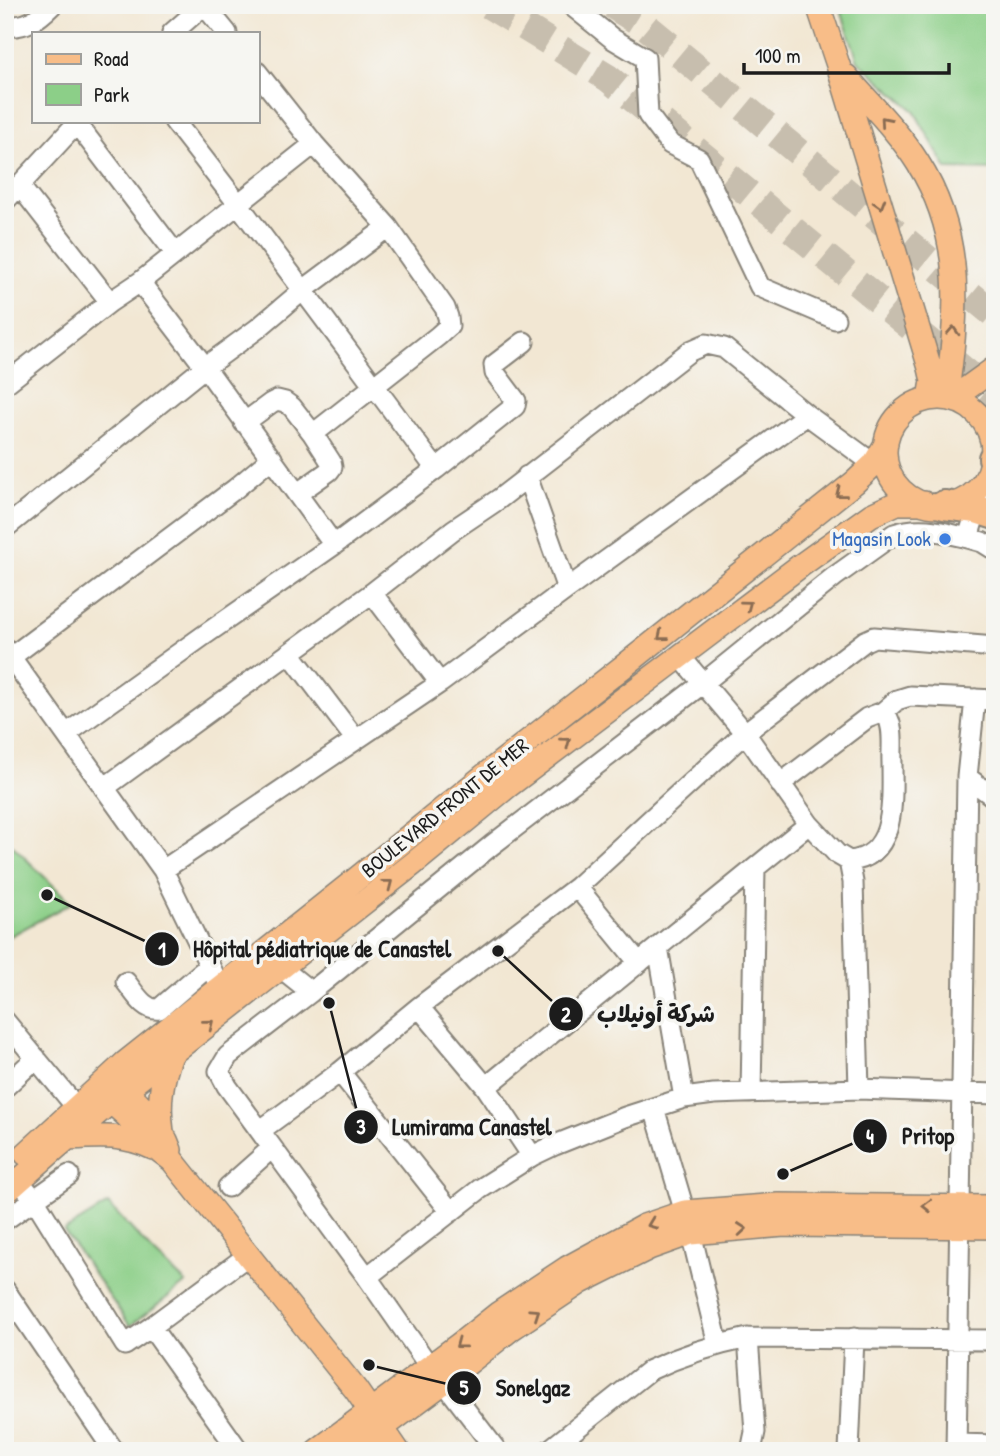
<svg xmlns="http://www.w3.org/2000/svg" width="1000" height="1456" viewBox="0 0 1000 1456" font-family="'Patrick Hand','Playpen Sans Arabic',sans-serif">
	<rect width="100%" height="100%" fill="#f6f6f2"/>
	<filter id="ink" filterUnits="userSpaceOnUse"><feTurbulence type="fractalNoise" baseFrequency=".0143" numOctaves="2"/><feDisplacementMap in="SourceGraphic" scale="14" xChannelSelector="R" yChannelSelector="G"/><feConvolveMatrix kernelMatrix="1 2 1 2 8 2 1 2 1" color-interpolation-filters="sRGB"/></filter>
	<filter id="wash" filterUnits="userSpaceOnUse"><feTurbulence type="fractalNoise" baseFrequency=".00686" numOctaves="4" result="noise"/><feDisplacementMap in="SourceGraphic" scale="28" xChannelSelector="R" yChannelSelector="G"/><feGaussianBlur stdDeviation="1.57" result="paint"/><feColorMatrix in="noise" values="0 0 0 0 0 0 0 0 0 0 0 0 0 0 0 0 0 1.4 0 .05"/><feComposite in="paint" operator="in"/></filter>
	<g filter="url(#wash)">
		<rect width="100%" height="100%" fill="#f2e7d3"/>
		<path fill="#8ccf88" stroke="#547652" stroke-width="2" d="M839,5h156v165l-48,-1 -33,-58 -56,-50z
			M5,838l66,65 -66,36z
			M108,1204l46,49 32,30 -56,43 -66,-95z"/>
	</g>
	<g filter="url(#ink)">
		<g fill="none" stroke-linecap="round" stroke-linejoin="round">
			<path stroke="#c7beae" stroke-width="28" stroke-dasharray="28 14" stroke-linecap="butt" d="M489,5l119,73 387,318
				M612,5l35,22 348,288"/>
			<g stroke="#878278" stroke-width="23">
				<path id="minor" d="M204,5l23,28
					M571,5l42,34 32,19 3,57 22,29 29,15 61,128 75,32
					M5,26c21,2 33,-7 47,-21
					M172,33l32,-28
					M257,72l57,72 74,83 57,81 3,9 1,9 -11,10 -125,98
					M174,121c90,114 175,232 262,348
					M77,124l98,129
					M19,185l91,117
					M5,201l74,-80
					M140,282l65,85 129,178
					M5,384l105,-82 30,-20 174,-138
					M244,423l27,-20 6,-3 8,2 7,5 21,27 18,28 1,5 -3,4 -31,22
					M527,476l40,113
					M5,528l200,-161 52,-38 45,-38 86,-64
					M968,538l14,4 13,8
					M372,593l68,90
					M5,649l158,221 57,117
					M290,653l66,87
					M680,656l65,77 64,91 28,30 12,7 4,21 6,207
					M11,657l224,-168 37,-31
					M883,712l14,-12 13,-4 85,4
					M66,734l137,-98 131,-91 102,-76 74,-59 5,-4 1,-5 -21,-28 -1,-8 30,-23
					M967,777l28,21
					M780,784l87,-66 16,-6c13,10 8,36 9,51 0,36 5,94 -43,98
					M104,788l268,-195 81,-63 46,-31 191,-148 16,-7 18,4 83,67 67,49
					M163,870l277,-187 127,-94 240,-174
					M577,887l62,76
					M658,947l26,151
					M281,968l30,24
					M126,982c9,11 18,29 33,27l50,-43
					M419,1007l67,80 46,69
					M5,1021l71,86
					M340,1072l111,140
					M5,1087l31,-29
					M486,1087l323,-263
					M751,1093l4,-224
					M654,1108l37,125 27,111
					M261,1130l79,-58 79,-65 158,-120 168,-154 120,-92 9,-4 121,10
					M19,1181l16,19 90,145 26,-18 88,124
					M228,1187l44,-39
					M5,1220l64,-45
					M367,1277l113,-88 52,-33 23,-11 70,-28 59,-19 30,-4 145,-5 136,5
					M5,1290l109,161
					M151,1327l96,-71
					M748,1338l7,94 -4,19
					M957,1444l38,1
					M497,1451l-53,-69 -15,-16 -62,-89 -140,-191 -8,-15 9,-15 83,-64 181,-147 210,-161 132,-107 60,-43c26,-9 48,-2 74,4l18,-60
					M548,1451l102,-81c32,-15 64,-25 98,-32l247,2
					M849,1451l5,-113
					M956,1451l11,-674 8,-78"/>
			</g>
			<g stroke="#878278" stroke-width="26">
				<path id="major" d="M818,5l21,63 91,300 3,13 -3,18
					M846,76c24,28 52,55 72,87 47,74 40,153 28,235
					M885 452a54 54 0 1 1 108 0a54 54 0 1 1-108 0Z
					M952,399l43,-31
					M116,1082c21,18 45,41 54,68
					M101,1093l26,23 33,35 12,9 184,230 42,61
					M162,1132c-4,-28 -1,-51 9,-77
					M68,1138c32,-2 56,-4 85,10
					M26,1154l99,-91 224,-178 141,-114 134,-105 231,-184 19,-18 12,-20
					M5,1193l52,-46 68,-57 288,-226 95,-78 292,-220 71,-51 26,-12h27
					M317,1451l143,-107 39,-31 68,-45 77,-42 41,-14 93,-7 217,2
					M351,1451l93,-69 67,-53 70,-47 68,-34 42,-15 93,-8 211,2"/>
			</g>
			<g stroke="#878278" stroke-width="32">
				<path id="highway" d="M993,458l2,1
					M944,505l32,4 19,6"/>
			</g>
			<use href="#minor" stroke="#fff" stroke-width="19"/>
			<use href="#major" stroke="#f8bd88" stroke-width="23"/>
			<use href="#highway" stroke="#f8bd88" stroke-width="28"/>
		</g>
		<defs><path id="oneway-chevron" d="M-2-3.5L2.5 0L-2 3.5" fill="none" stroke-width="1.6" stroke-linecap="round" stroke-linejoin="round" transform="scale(1.75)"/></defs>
		<g stroke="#8a6c52">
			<use href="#oneway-chevron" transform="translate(885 121) rotate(-131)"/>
			<use href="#oneway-chevron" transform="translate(880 204) rotate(73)"/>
			<use href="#oneway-chevron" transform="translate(953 331) rotate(-87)"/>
			<use href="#oneway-chevron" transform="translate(840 493) rotate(142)"/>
			<use href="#oneway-chevron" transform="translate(747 605) rotate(-37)"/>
			<use href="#oneway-chevron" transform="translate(662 636) rotate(141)"/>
			<use href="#oneway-chevron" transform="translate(566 742) rotate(-37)"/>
			<use href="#oneway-chevron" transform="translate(388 884) rotate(-38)"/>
			<use href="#oneway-chevron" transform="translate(209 1024) rotate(-39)"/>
			<use href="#oneway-chevron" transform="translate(927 1206) rotate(-179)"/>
			<use href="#oneway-chevron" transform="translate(652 1224) rotate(159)"/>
			<use href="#oneway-chevron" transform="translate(742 1229) rotate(-5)"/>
			<use href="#oneway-chevron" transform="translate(535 1313) rotate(-34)"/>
			<use href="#oneway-chevron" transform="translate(460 1344) rotate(143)"/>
		</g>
	</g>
	<circle fill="#3f7fe0" stroke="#f6f6f2" stroke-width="2.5" cx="945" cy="539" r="7"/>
	<g text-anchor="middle" stroke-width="7" stroke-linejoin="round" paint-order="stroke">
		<g font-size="21" fill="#366cbe" stroke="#f6f6f2" text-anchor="end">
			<text x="931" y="546">Magasin Look</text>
		</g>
		<g font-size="21" fill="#1c1c1c" stroke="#f6f6f2">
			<text transform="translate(445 808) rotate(-39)" y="7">BOULEVARD FRONT DE MER</text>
		</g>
	</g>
	<path fill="none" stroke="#1c1c1c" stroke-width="2.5" d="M47 895L162 949M498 951L566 1014M329 1003L361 1127M783 1174L870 1136M369 1365L464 1388"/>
	<g fill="#1c1c1c" stroke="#f6f6f2" stroke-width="2.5">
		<circle cx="47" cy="895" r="7"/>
		<circle cx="498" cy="951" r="7"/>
		<circle cx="329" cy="1003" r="7"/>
		<circle cx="783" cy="1174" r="7"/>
		<circle cx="369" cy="1365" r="7"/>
		<circle cx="162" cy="949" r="18"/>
		<circle cx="566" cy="1014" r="18"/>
		<circle cx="361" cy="1127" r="18"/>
		<circle cx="870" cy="1136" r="18"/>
		<circle cx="464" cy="1388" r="18"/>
	</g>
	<g font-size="21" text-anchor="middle" font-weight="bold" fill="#fff">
		<text x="162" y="957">1</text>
		<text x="566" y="1022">2</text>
		<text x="361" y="1134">3</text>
		<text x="870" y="1144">4</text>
		<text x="464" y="1395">5</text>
	</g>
	<g font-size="23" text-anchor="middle" font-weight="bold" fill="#1c1c1c" stroke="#f6f6f2" stroke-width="7" stroke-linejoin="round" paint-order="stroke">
		<text x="322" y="957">Hôpital pédiatrique de Canastel</text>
		<text x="656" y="1022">شركة أونيلاب</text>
		<text x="472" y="1135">Lumirama Canastel</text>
		<text x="928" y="1144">Pritop</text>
		<text x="533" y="1396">Sonelgaz</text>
	</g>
	<rect width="1000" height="1456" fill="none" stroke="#f6f6f2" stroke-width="28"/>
	<rect x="32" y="32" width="228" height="91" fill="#f6f6f2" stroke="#9f9f9c" stroke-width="2"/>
	<rect x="46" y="54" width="35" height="10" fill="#f8bd88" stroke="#9f9f9c" stroke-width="2"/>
	<text x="94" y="66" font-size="21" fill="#1c1c1c">Road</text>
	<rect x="46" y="84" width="35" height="21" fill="#8ccf88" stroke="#9f9f9c" stroke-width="2"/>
	<text x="94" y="102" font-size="21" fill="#1c1c1c">Park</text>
	<path d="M744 63v10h205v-10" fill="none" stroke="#1c1c1c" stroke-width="3.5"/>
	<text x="755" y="63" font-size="21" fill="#1c1c1c" stroke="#f6f6f2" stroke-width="5" paint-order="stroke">100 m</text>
</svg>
